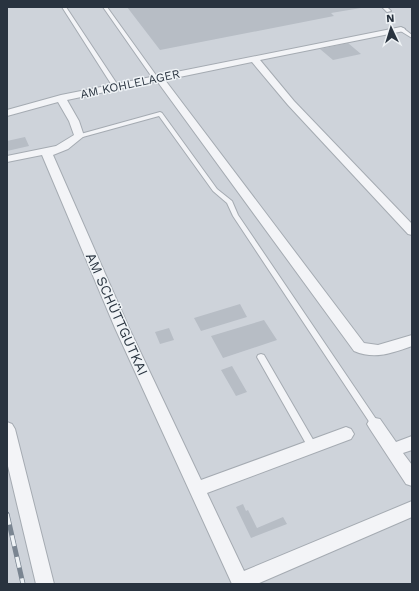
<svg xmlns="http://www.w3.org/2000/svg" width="419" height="591" viewBox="0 0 419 591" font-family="'Work Sans',sans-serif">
	<rect width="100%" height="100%" fill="#e0e4e8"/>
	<path fill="#ced3da" d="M7,7h405v577h-405z"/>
	<path fill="#b7bdc5" d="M127,7h233l1,1 -30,5 3,3 -174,34z
		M348,43l13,11 -28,6 -13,-11z
		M25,137l4,9 -22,5v-10z
		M240,304l7,13 -46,14 -7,-13z
		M264,320l13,20 -54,18 -12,-22z
		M169,328l5,12 -14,4 -5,-12z
		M232,366l15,26 -11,4 -15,-26z
		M243,504l3,7 2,-1 9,18 26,-11 4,7 -36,14 -15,-31z"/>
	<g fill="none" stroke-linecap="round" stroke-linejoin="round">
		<g stroke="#a5abb2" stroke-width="2">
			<path id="lane" d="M62,7h4l53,80 -1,1 -5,-1z
				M103,7h4l51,71v2h-4z
				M382,7h5l4,4 -4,1z
				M399,28h4l9,7v3l-13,-8z
				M160,112l2,1 55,76 15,12 6,14 140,207 1,2 -1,2 -3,1 -3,-1 -139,-210 -6,-13 -14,-12 -54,-75 -80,22 -3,-2 1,-1z
				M261,354l3,1 51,88 1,3 -1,3 -3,1 -3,-1 -52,-92 1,-2z"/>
		</g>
		<g stroke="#a5abb2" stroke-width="2">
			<path id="street" d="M401,27l4,2 -1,2 -144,29 34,41 118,123v11l-4,-1 -120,-129 -36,-43 -87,18 199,263 14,2 34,-10v11c-20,7 -37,14 -58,5l-197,-270 -90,19 12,21 5,15 -16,13 -15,6 76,173 72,152 145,-53 5,2 3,5 -3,5 -144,54 37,78 168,-70v16l-155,67h-25l-117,-256 -73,-173 -35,7v-6l49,-10 18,-11 -5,-14 -11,-19 -51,14v-6l54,-15z
				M375,418l5,1 16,23 16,-6v14l-9,3 9,12v21l-6,-2 -36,-55 -3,-5 3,-5z
				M7,422l5,2 3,5 39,155h-18l-29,-122z"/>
		</g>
		<use href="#lane" fill="#f3f4f7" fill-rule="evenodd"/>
		<use href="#street" fill="#f3f4f7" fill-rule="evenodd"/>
		<g stroke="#7a8591" stroke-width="5">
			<path id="rail" d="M7,514l16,70"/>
		</g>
		<use href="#rail" stroke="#eff3f6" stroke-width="3.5" stroke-dasharray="11" stroke-linecap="butt"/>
	</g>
	<g text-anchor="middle" stroke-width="3" stroke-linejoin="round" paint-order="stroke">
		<g font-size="12" fill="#29333f" stroke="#eff3f6">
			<text transform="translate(130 84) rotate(-12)" y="4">AM KOHLELAGER</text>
		</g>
		<g font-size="14" fill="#29333f" stroke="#eff3f6">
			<text transform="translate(117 314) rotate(66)" y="5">AM SCHÜTTGUTKAI</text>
		</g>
	</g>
	<rect width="419" height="591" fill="none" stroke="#29333f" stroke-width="16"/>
	<g transform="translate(391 28) rotate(356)" stroke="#eff3f6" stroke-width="3" paint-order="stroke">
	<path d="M0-3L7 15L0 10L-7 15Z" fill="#29333f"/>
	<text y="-6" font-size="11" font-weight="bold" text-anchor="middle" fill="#29333f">N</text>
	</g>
</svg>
